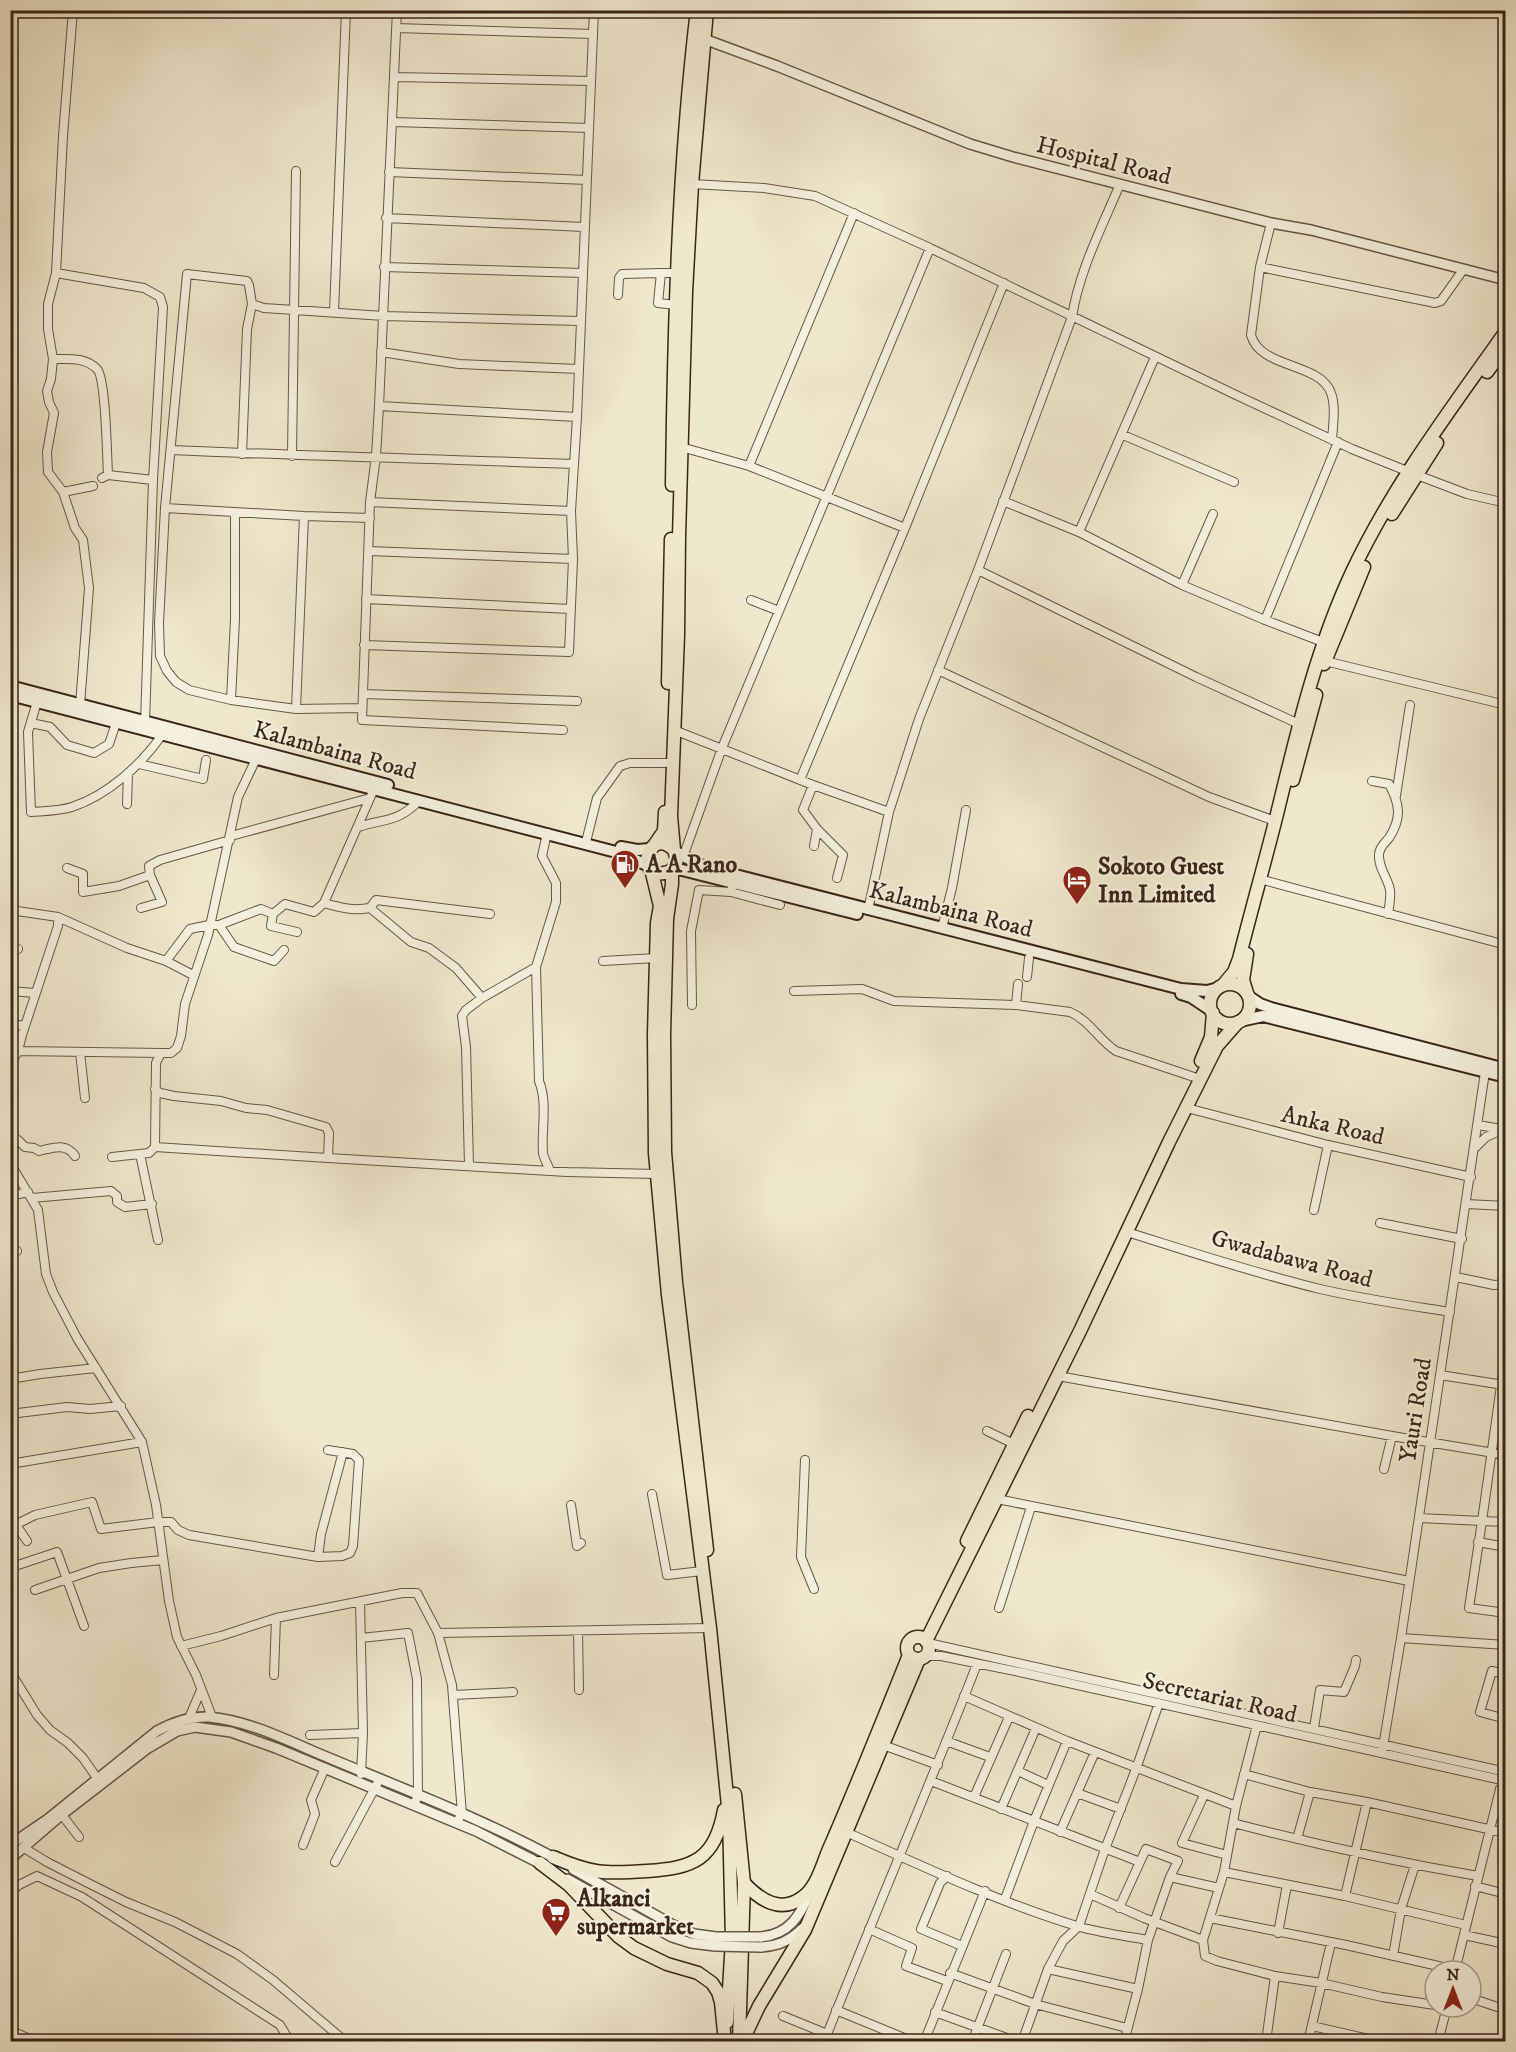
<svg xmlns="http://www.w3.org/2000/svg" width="1516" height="2052" viewBox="0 0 1516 2052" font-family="'IM FELL DW Pica',serif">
	<rect width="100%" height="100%" fill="#f0e8cd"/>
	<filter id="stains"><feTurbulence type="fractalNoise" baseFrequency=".00333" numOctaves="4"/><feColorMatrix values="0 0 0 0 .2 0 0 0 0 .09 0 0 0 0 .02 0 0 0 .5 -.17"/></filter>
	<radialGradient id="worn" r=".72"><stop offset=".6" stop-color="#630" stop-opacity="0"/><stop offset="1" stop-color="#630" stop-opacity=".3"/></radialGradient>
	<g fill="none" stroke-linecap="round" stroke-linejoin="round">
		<g stroke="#685646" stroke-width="10">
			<path id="minor" d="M73,10l-10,126 -7,137 -8,31v25l5,30c16,0 32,-2 44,10 9,9 10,90 11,106l-6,3
				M397,10l-18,396 -3,50 -6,46 -8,218 201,10
				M396,28l197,6
				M395,77l195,4
				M393,122l196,6
				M389,172l198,8
				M692,184l72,4 51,8 115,52 306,147 116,54 55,22
				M386,218l198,9
				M1271,223l-11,44 -9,68c9,34 69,27 80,58 5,13 2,32 1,47
				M384,267l199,6
				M1260,267l175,36 6,-2 22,-31
				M56,273l88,15 16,9 3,10 -10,173 -8,243
				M618,295l1,-17 3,-4 39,-1
				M676,305l-18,-2 3,-30h16
				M334,312l12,-302
				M381,352l78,12 119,5
				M53,359l-2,20 -4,12 2,11 5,11 -7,39 1,20 15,20 12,36 8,12 6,48 -9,117
				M379,406l198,11
				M1123,435l111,47
				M681,447l68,19 156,62
				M171,450c134,6 269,9 403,14
				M242,454l5,-125 5,-25
				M292,456l4,-285
				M749,466l105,-253
				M108,475l45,5
				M1417,475l50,19 39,9
				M63,492l30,-6
				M1003,501l76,31 103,53 83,35 58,22
				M370,502l201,9
				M165,508l139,8 66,2
				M1079,532l76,-175
				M369,551l204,8
				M978,570l218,107 103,47
				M1182,585l31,-71
				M366,599l205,10
				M751,600l28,11
				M1265,620l73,-178
				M364,645l205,7 4,-93 -2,-48 6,-94 17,-407
				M1325,661l181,44
				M938,670l271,127 66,24
				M363,694l214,7
				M231,700l4,-81v-106
				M37,702l-9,30 3,80c13,-1 29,-1 41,-5 36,-12 69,-42 90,-72
				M362,708l-66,1 -65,-9 -42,-10 -13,-8 -9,-11 -7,-15 -1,-33 6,-115 22,-234 60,7 2,4 3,19 12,4 120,8 197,5
				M296,709l8,-193
				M31,723l19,4 17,18 27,8 15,-9 7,-21
				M674,730l139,55 76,27
				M139,764l64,15 3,-19
				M800,780l105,-252 99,-245
				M1372,781l17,3c11,20 13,34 0,54 -4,5 -9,8 -10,16 -1,14 9,24 11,36 1,8 -1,17 -2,24
				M813,785l-10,25 14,19 -3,17
				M1396,796l14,-91
				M127,804l1,-31
				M358,827c29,-9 38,-4 61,-26
				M817,829l26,26 -6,23
				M547,833l-5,23 14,27v19l-20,65 3,114c9,22 2,49 4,72 1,6 5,12 7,18
				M231,836l139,-38
				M587,838l10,-40 23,-32 10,-3h36
				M683,857l39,-109 208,-500
				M67,868l16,6v18l36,-6 31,-11 -1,-9 11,-6 70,-20
				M1267,881l239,64
				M731,892l49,13
				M324,903c18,5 28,8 46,5l6,-8 114,14
				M141,908l21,-6 -12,-27
				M370,908l41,34 18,6 27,20 26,30
				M10,910l48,7 69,31 39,13 27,14
				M868,910l21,-98 30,-93 59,-149 94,-253c7,-46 30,-90 48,-133
				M273,914l12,-10 29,8 10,-9 50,-114
				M219,925l42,-16 12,5 -2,12 26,6
				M942,928l10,-40 14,-78
				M10,947l8,2
				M166,961l24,-32 19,-4h10l15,22 40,14 10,-11
				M603,961l53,-3
				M1027,977l2,-19
				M10,991l25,2
				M794,991l68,-2 32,12 122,4 54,7c19,8 29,28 46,39l78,26
				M692,1005l-1,-74 8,-41 32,2 2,-9
				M1016,1005l2,-21
				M10,1024l15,2
				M18,1051l143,2
				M80,1052l5,46
				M10,1066l8,-15 4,-16 36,-109v-9
				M155,1089l5,4 14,3 47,5 25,7 21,2 59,17 3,6 -1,25 239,14 90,2
				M1187,1108l141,37 143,32
				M1478,1125l23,4
				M10,1139l8,1 7,7 9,1 5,3c13,-3 27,-9 36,5
				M155,1147l1,-84 5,-10h10l6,-5 4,-12 4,-32 23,-69 30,-138 18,-38
				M1476,1147l10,-10 18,-8
				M140,1154l18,86
				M112,1157l37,-4 6,-6 173,11
				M10,1163l28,47 8,64 7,18 24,46 65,104 14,63 13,96 8,36 19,38 16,42
				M469,1166l-3,-119 -4,-31 4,-6 16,-12 54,-31
				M10,1196l18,-4
				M32,1198l79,-7 6,5v6l8,5 27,-3
				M1466,1204l40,2
				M1314,1210l14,-65
				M1380,1223l82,16
				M1127,1232c64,20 127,41 193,57 43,10 86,16 130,23
				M10,1251h7
				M1456,1277l38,8 12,-1
				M1440,1375l64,10
				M1058,1376l334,60 114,19
				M10,1379l30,-5 56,-6
				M10,1414l57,-7 23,2 31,-3
				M987,1431l27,13
				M805,1460l-4,97 13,32
				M10,1464l132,-22
				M1384,1469l8,-33
				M652,1494l15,81 35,-4
				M997,1499l412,82
				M571,1505l6,41 4,-3
				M10,1516l17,25
				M1419,1518l63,3 24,-171
				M1506,1522l-24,-1 -13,87 37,5
				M17,1524l18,-9 57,-13 9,27 57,-7h13l7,8 11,5 129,22 24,-1 8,-3 3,-7 6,-86 -6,-6 -25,-4
				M1478,1542l28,5
				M318,1557l3,-23 22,-82
				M18,1565l39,-13 27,74
				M35,1590l64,-22 32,-5 32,-3
				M360,1602l3,131 -2,41
				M999,1608l32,-101
				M578,1631l1,59
				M438,1633l272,-5
				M361,1638l47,-5 9,46 1,116 -4,10
				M1401,1638l105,7
				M928,1643l578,129
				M181,1646l40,-10 55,-18 126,-25h15l21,40 14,52 10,129 -6,9
				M926,1656h15l83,17 482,108
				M10,1671l27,44 13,15 18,13 15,15 14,20
				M1506,1674l-14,-3 -12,41 26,7
				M274,1675l2,-57
				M453,1695l60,-3
				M964,1696l103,45 169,65
				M189,1718l12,-28
				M1257,1725l-21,81 -12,66 -21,68 2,16 12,5 58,15 46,7 61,14 53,8
				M1314,1728l6,-38 24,2 11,-26 1,-6
				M310,1735l53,-2
				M946,1741l44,16
				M883,1745l55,20
				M1382,1753l19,-115 84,-566
				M1018,1771l30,14
				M1244,1774l66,18 57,10 139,31
				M931,1781l209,81 -21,46
				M1077,1793l44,16
				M1204,1795l-22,48 45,12
				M974,1797l35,-80
				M1001,1809l35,-81
				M62,1815l17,22
				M1233,1823c81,21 163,39 245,53
				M846,1832c76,34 154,71 234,95 22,6 45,9 68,13
				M1060,1832l35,-80
				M1297,1839l13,-47
				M303,1845l12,-31 -4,-14 14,-32
				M24,1848l23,14 45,23 34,17 49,20 62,32 36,26 67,57 -7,5
				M335,1862l42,-78
				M1140,1862l6,-13 32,12 -8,16
				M1224,1872l121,24 121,29
				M947,1876l-7,7 -19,46 41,17
				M1475,1886l31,8
				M10,1893l9,-8 18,-9 45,21 198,128 10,17
				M1090,1894l54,24 59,22
				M1345,1896l22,-94
				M1005,1899l29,-78 33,-80
				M1210,1918l136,27 110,25
				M869,1929l43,19 -6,18 41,15
				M1278,1933l9,-48
				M1464,1935l42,9
				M1393,1956l8,-47 14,-44
				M1048,1969l90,20
				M1455,1971l48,-194
				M950,1973l85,31 92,24
				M1471,1998l35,12
				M836,2010l78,32
				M935,2012l83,30
				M783,2016l44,18
				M1312,2026l70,16
				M10,2030l26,12
				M824,2042c50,-127 104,-252 153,-378
				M924,2042l61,-151
				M972,2042l34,-88
				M1022,2042l26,-73 15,-28 16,-15 26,-77 31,-80 23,-66
				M1124,2042l14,-53 10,-49 22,-63 49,11
				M1266,2042l9,-66
				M1308,2042l23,-99
				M1438,2042l9,-35"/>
		</g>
		<g stroke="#685646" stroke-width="12">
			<path id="tertiary" d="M704,39l73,27 193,78 43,13 258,66 40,7 195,50
				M10,1845l38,-26 109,-88c16,-9 33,-15 52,-14 43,4 85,27 125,43 75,31 153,61 224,100
				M10,1859l50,-43 88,-68 29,-17 18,-4 36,5 45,16 200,83 69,35
				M573,1869l100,56 21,9 22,3
				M567,1879l105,58 19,6 24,3
				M760,1937c29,-2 40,-21 50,-45
				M760,1947c18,-1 30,-6 43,-19"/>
		</g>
		<g stroke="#3a2519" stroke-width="14">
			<path id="secondary" d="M10,686l378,99
				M10,695l610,158 29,13
				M621,847l16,3 13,-1
				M676,852l28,15 477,122 26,2 12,-3
				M674,868l183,46
				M1181,994l10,3 21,14
				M1248,996l12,8 11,4 235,61
				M1240,1021l23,-5 243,61"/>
		</g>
		<g stroke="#3a2519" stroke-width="15">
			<path id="primary" d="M672,485c2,-158 6,-317 25,-475
				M668,683l3,-144
				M653,847l11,-16 1,-19
				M674,850c-25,-25 -40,28 -10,23 8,-1 11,-6 13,-13l-3,-10 -3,-34 7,-181 1,-98 7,-245 6,-108 15,-174
				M651,869l9,37 -3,17 -3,111 1,119 13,142 42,333 19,188 3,124 -5,82
				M672,870v14l-5,35 -3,115 1,118 11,130 31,268
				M735,1794l9,89 -5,159
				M553,1857c39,17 52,17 94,14 46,-3 68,-11 77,-61"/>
		</g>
		<g stroke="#3a2519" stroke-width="15">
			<path id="trunk" d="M1487,372l19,-26
				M1392,514l45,-71
				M1324,664l40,-97
				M1293,780l23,-85
				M1247,954l-4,26 4,13
				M1210 1004a20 20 0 1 1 40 0a20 20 0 1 1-40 0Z
				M1223,985l11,-13 5,-13c12,-48 26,-97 38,-145 20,-82 39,-165 75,-242 41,-87 99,-163 154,-241
				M1201,1061l10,-24 2,-24
				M967,1541l61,-125
				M907 1648a11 11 0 1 1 22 0a11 11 0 1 1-22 0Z
				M926,1641l154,-310 89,-189 48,-96 21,-24
				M540,1863l29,22 50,52 15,11 33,16 31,9 14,10 6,9 3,10 4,40
				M744,1883c16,17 37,31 59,14 14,-10 19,-32 26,-48 28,-64 54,-129 80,-194
				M742,2042l17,-36 46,-76 114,-271"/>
		</g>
		<use href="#minor" stroke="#f5f0de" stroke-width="8"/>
		<use href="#tertiary" stroke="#f5f0de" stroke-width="9"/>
		<use href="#secondary" stroke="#f5f0de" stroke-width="10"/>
		<use href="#primary" stroke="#f0e8cd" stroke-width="12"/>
		<use href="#trunk" stroke="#f0e8cd" stroke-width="12"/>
		<g stroke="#685646" stroke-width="12" stroke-linecap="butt">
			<path id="tertiary-bridge" d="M716,1937h44
				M715,1946l45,1"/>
		</g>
		<use href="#tertiary-bridge" stroke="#f5f0de" stroke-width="9"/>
	</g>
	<defs>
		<g id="fuel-pin" transform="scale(1.5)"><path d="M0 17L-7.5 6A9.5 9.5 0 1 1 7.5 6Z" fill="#8f2418" stroke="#f5f0de"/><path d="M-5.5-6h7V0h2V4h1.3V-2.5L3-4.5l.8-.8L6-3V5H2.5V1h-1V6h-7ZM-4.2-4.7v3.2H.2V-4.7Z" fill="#fff"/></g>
		<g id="hotel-pin" transform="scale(1.5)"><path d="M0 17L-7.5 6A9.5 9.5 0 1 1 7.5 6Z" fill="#8f2418" stroke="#f5f0de"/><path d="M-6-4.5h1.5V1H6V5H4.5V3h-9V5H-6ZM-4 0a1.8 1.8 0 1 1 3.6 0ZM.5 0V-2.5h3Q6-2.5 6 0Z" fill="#fff"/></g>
		<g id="supermarket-pin" transform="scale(1.5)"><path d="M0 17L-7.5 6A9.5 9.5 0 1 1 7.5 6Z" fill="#8f2418" stroke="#f5f0de"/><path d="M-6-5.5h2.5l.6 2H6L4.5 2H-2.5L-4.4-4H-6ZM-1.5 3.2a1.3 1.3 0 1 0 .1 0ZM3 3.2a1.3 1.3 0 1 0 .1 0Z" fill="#fff"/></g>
	</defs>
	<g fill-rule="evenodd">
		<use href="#fuel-pin" x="625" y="864"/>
		<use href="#hotel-pin" x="1077" y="880"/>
		<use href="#supermarket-pin" x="556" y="1912"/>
	</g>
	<g text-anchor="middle" stroke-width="4.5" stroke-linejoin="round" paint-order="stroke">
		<g font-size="24" fill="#3a2519" stroke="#f5f0de">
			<text transform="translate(1104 160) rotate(14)" y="8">Hospital Road</text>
			<text transform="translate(335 750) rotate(15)" y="8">Kalambaina Road</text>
			<text transform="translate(951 909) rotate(14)" y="8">Kalambaina Road</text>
			<text transform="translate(1333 1125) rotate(13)" y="8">Anka Road</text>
			<text transform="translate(1292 1258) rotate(15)" y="8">Gwadabawa Road</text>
			<text transform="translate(1415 1410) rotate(-81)" y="8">Yauri Road</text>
			<text transform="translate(1220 1697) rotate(13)" y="8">Secretariat Road</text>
		</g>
		<g font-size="24" font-weight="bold" fill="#3a2519" stroke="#f5f0de" text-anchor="start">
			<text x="646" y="872">A A Rano</text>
			<text x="1098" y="874">Sokoto Guest<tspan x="1098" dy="28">Inn Limited</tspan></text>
			<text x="577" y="1906">Alkanci<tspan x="577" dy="28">supermarket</tspan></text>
		</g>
	</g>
	<rect width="1516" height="2052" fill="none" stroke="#f0e8cd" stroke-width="36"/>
	<rect x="12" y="12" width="1492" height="2028" fill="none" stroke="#3a2519" stroke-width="3"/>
	<rect x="18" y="18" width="1480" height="2016" fill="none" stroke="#3a2519" stroke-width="1.5"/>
	<g transform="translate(1453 1989)"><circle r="28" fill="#f5f0de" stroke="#aa9f8f" stroke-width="1.5"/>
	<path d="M0-4.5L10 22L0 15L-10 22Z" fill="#8f2418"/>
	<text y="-9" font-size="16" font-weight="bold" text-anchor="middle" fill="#3a2519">N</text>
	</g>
	<rect width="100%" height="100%" filter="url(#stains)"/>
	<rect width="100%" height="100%" fill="url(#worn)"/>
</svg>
